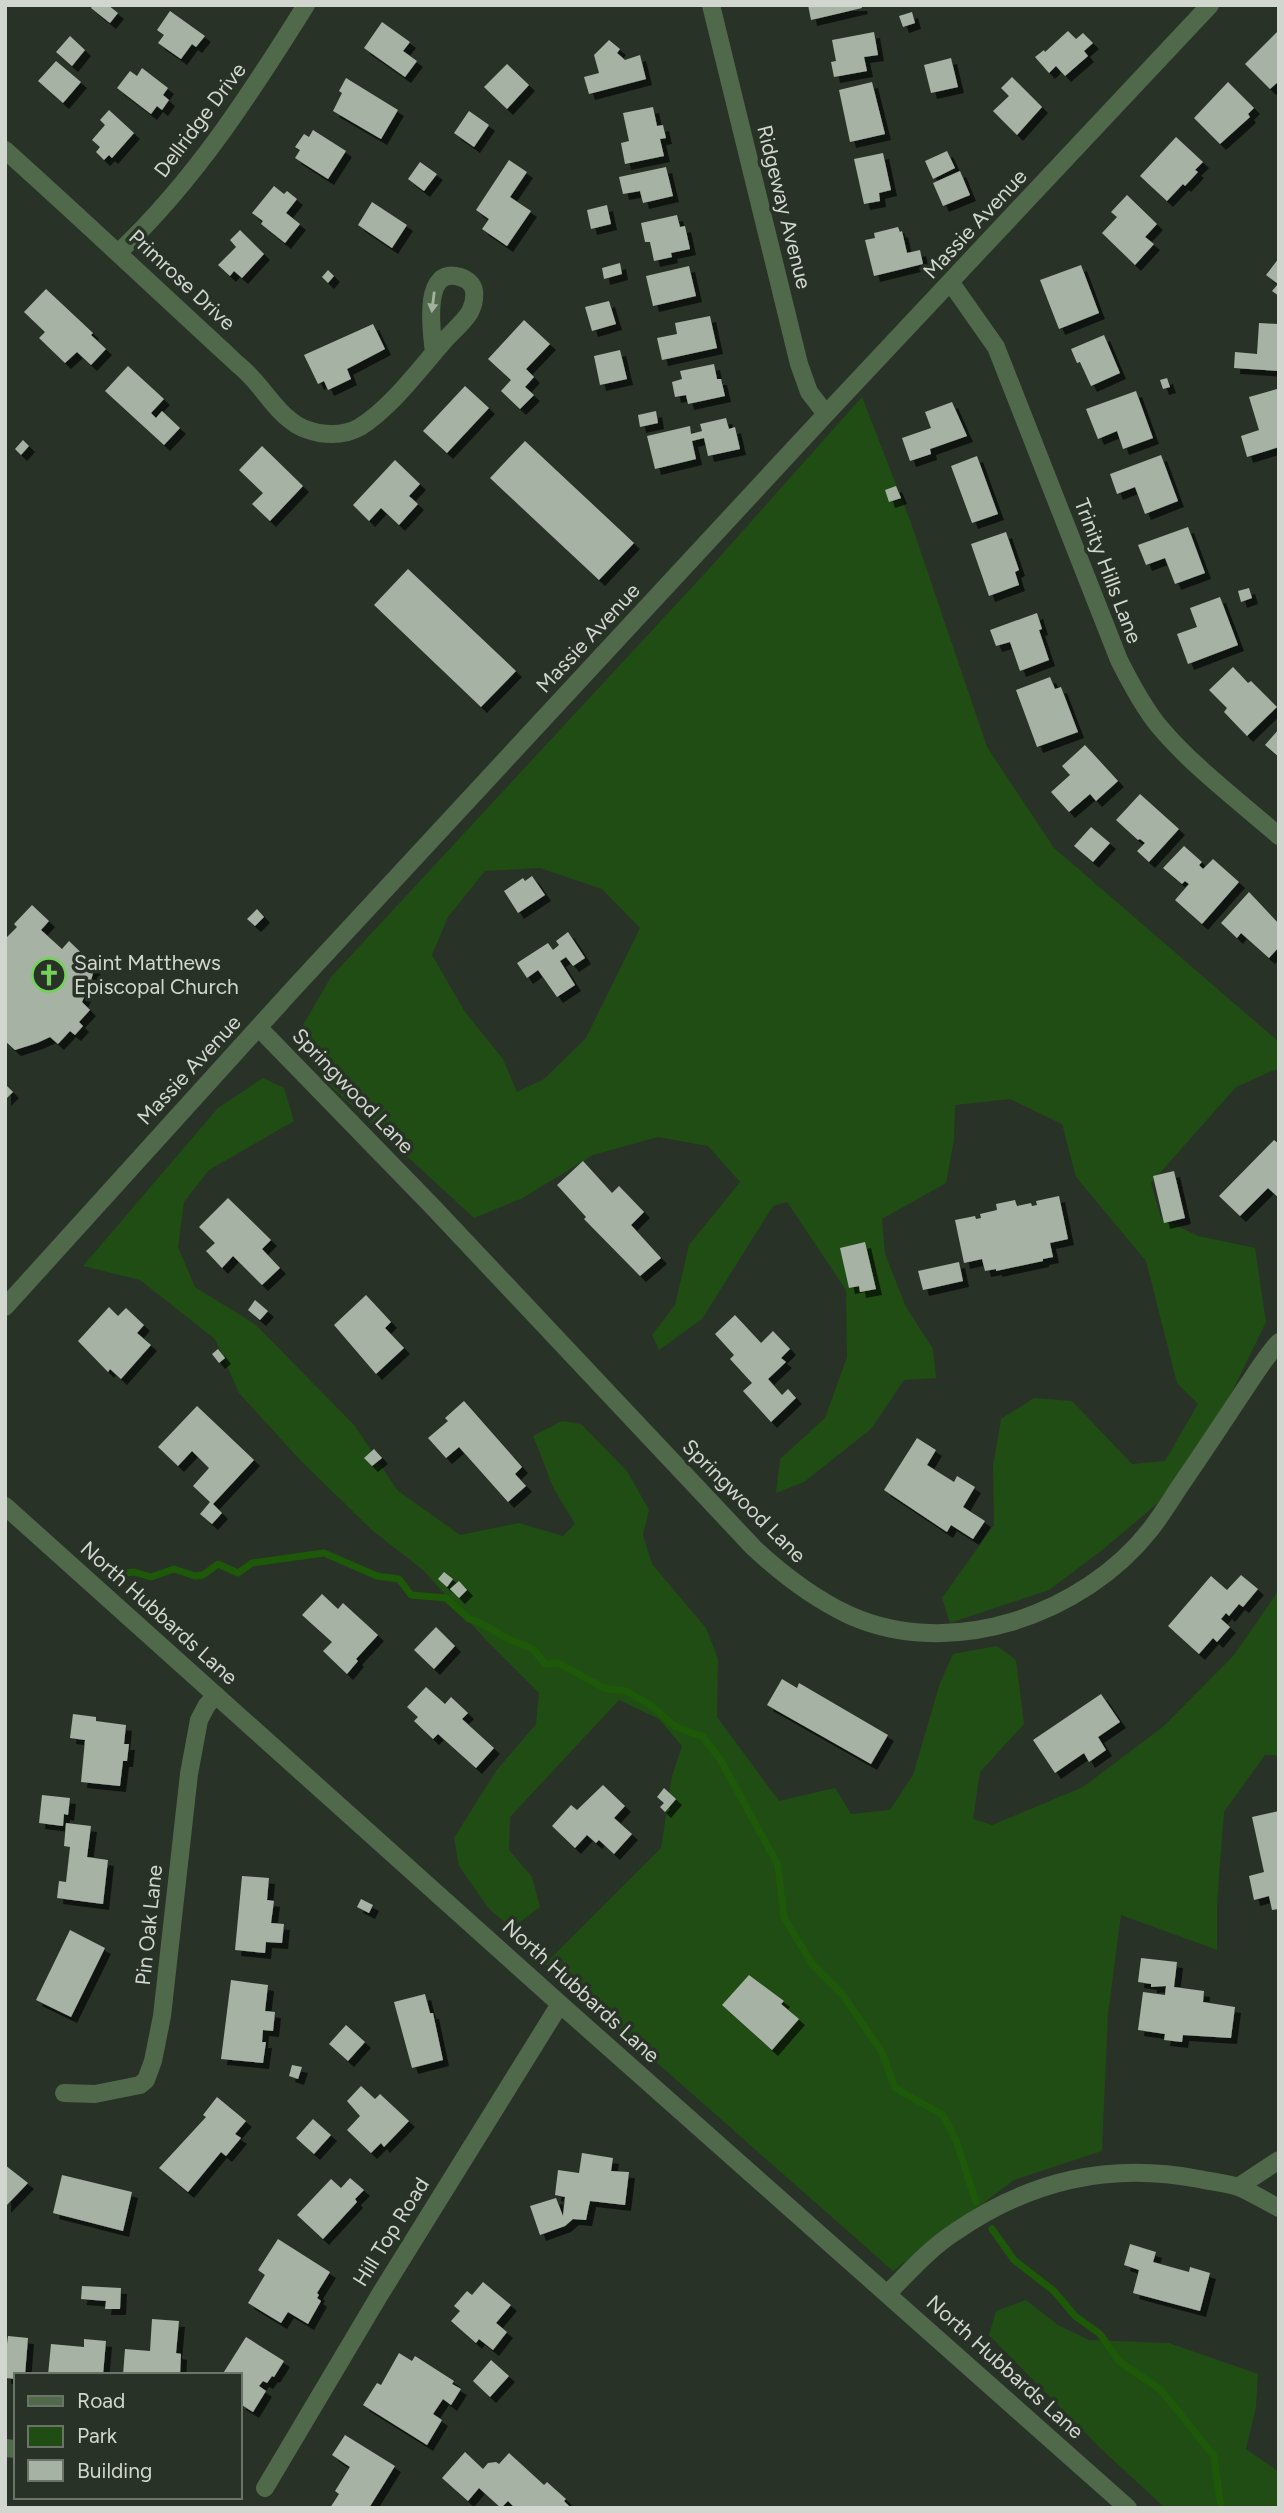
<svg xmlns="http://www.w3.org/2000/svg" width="1284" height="2513" viewBox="0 0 1284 2513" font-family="Figtree,sans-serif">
	<defs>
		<filter id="shadow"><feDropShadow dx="6" dy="6" stdDeviation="0" flood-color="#0009"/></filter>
	</defs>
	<rect width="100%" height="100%" fill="#293227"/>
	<path fill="#204d14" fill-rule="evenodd" d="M862,397l49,126 76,224 67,101 225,194v26l-43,19 -85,96 10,35 37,18 57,12 11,74 -41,84 -66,96 -58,49 -52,39 -99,33 -8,-25 52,-73 -1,-59 8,-47 33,-21 38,3 60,63 33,-3 33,-57 -21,-21 -31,-122 -70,-84 -14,-53 -52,-25 -55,6 -1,35 -8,43 -64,36 3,35 21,53 27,42 3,29 -32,2 -33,49 -67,53 -28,11 4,-34 45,-41 22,-61 -1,-67 -59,-88 -14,4 -71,113 -43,31 -7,-15 23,-30 14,-60 51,-63 -32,-36 -50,-9 -65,18 -70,43 -49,20 -152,-140 -19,-53 28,-48 377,-407zM540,868l62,21 38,39 -54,110 -42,41 -27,13 -14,-33 -38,-47 -33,-57 16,-38 37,-46z
		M263,1078l21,10 10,33 -85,49 -25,32 -6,45 17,40 61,38 99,101 42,64 63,45 59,-12 44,13 12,-12 -21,-35 -21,-53 29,-15 19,3 46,47 22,39 -6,25 9,29 54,64 12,31 -1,58 62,84 56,-13 16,26 39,-4 23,-35 27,-92 13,-29 44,-8 19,14 8,64 -44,48 -7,47 19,6 91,-38 81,-61 70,-71 45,-65v165h-14l-41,57 -7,91v47l-96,-35 -13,99 -6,137 -88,29 -121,91 -348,-307 116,-116 11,-72 10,-30 -23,-27 -40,-19 -109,117 -1,33 23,27 8,30 -28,21 -23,-19 -30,-43 -5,-28 42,-67 40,-47 3,-31 -53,-53 -63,-70 -50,-39 -72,-70 -62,-68 -24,-54 -75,-59 -57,-14 135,-158z
		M1026,2300l32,25 31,15 80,3 89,31 -2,33 -10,42 33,23v36h-114l-67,-62 -109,-111 7,-24z"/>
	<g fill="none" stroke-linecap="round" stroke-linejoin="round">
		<path stroke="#1d5909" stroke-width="7" d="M110,1575l24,-3 17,5 23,-8 21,7 8,-1 15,-11 20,9 14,-10 72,-10 53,23 22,3 12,16 35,3 23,21 12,4 27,16 25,10 12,15 13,-1 46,25 22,3 26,15 22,20 29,11 17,22 58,106 6,53 29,47 29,29 40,58 13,36 48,27 13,25 20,62
			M992,2229l22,31 40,31 21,25 25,18 19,27 42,29 53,66 7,52"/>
	</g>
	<path fill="#a6b2a4" filter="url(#shadow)" d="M93,5h15l10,8 -8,10 -19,-15z
		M808,5h53l1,3 -51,12z
		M170,11l35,25 -9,11 -4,-3 -11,15 -23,-16 6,-8 -7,-5z
		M912,12l3,11 -12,4 -4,-11z
		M382,22l28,20 -7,9 14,10 -12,16 -41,-29z
		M1279,30v51l-9,8 -25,-25z
		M1068,31l8,8 7,-6 10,10 -9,8 4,5 -23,20 -9,-10 -7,7 -14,-16 9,-7 1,2z
		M874,32l4,23 -14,2 3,14 -33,6 -3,-15 5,-1 -4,-21z
		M70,36l15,14 -13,16 -16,-14z
		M609,40l11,9 -3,4 8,7 15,-5 6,24 -57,15 -5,-17 15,-4 -5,-18z
		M951,58l7,29 -27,6 -7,-28z
		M56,61l25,21 -18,21 -25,-22z
		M507,64l22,21 -22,24 -23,-22z
		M142,68l26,20 -5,7 6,5 -7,10 -5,-4 -6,8 -34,-26 13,-17 7,5z
		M1012,77l30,30 -25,28 -24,-24 16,-15 -8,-8z
		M346,78l52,32 -17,29 -48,-28 9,-18 -3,-2z
		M872,82l13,52 -35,8 -11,-52z
		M1228,82l26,26 -6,6 2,3 -30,27 -26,-26z
		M653,107l4,19 6,-1 3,13 -6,1 4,17 -39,8 -4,-21 8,-2 -6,-28z
		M109,110l25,23 -22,25 -3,-3 -5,5 -8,-8 4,-5 -8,-7 13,-15 -5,-5z
		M469,111l20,14 -15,22 -20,-14z
		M313,130l33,21 -18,28 -33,-21 5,-8 -5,-3 9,-13 5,3z
		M1176,137l27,25 -8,8 3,2 -13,14 -2,-2 -16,17 -27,-25z
		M947,151l8,17 -22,11 -8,-18z
		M883,153l8,37 -12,3 1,8 -16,3 -10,-45z
		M509,160l18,12 -17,25 21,14 -24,35 -25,-17 7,-10 -13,-9z
		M420,162l17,12 -13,17 -16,-12z
		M666,167l7,29 -30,7 -3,-12 -17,3 -4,-17z
		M960,171l10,24 -27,11 -10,-23z
		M274,186l10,8 3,-3 10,8 -11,14 14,11 -15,19 -24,-19 2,-3 -11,-8z
		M1127,195l30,29 -12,13 9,7 -19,21 -33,-32 15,-16 -6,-5z
		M372,202l35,23 -15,23 -34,-23z
		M607,205l4,19 -20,5 -4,-19z
		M677,215l3,12 5,-1 5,23 -19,4 1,4 -18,4 -4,-19h-5l-4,-19z
		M898,227l2,5 2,-1 5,22 13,-3 3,14 -49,12 -9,-36 10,-2 -1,-5z
		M240,230l24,24 -22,24 -8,-7 -4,5 -12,-11 18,-18 -6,-7z
		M1279,258v38l-7,-5 6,-7 -12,-9z
		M620,263l2,11 -18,5 -2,-11z
		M1081,265l18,48 -40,16 -19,-49z
		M689,266l7,30 -43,10 -7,-30z
		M328,270l6,6 -6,7 -6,-6z
		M46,289l47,44 -2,2 15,14 -15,16 -14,-13 -12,11 -26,-25 6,-6 -21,-20z
		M609,301l7,23 -24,7 -7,-24z
		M710,316l7,32 -55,12 -5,-22 20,-4 -2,-11z
		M524,320l26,24 -24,25 8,8 -9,10 9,8 -14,14 -19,-18 10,-11 -23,-21z
		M1259,323l20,1v47l-45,-3 1,-16 22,2z
		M373,324l12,25 -38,20 4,10 -23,11 -4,-9 -6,3 -14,-29z
		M1104,335l16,38 -29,13 -11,-24 -3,1 -6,-14z
		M620,350l7,29 -27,6 -6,-29z
		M714,364l3,15h4l4,17 -37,8 -2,-9 -11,2 -3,-15 10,-3 -2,-8z
		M128,366l36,33 -13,14 5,5 6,-7 18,17 -16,17 -59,-54z
		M1167,378l3,9 -7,2 -3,-9z
		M465,386l24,22 -42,45 -24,-22z
		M1277,389l2,58 -32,10 -6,-21 18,-6 -10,-33z
		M1136,391l17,47 -30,11 -6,-18 -19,8 -12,-30z
		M952,402l15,34 -37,13 1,5 -21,7 -8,-23 29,-10 -6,-16z
		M656,411l2,12 -18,4 -2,-12z
		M726,418l3,11 6,-2 5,22 -32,7 -4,-18 -12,3 4,18 -41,10 -8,-33 43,-10 1,8 11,-3 -2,-7z
		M23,440l6,6 -8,9 -6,-6z
		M525,441l109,102 -35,37 -109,-102z
		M262,446l41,40 -33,35 -18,-17 11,-11 -24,-23z
		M1161,455l17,46 -33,13 -10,-27 -18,7 -7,-20z
		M977,456l21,58 -26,9 -21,-57z
		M395,460l25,24 -11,12 9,8 -19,21 -18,-17 -12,13 -16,-16z
		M896,486l5,12 -12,4 -4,-12z
		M1188,527l17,46 -30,11 -10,-26 -19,7 -8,-20z
		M1006,532l13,38 -4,2 4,13 -30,11 -18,-52z
		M408,569l108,102 -35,36 -107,-102z
		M1249,588l3,10 -11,4 -3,-11z
		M1220,597l18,48 -50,19 -11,-30 20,-7 -7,-19z
		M1037,613l5,16 -3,1 10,30 -29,11 -10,-29 -14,4 -6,-16z
		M1233,667l15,16 3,-2 26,26 -30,29 -23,-24 3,-4 -18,-18z
		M1050,677l5,12 6,-2 17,45 -41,15 -21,-57z
		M1279,729v28l-14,-12z
		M1085,745l33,36 -22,20 -6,-7 -21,18 -18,-20 19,-17 -8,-9z
		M1140,794l39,35 -30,33 -12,-11 8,-8 -5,-4 -2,1 -22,-20z
		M1091,827l19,16 -17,19 -19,-16z
		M1184,846l18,16 -3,3 4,4 10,-10 26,23 -37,42 -27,-24 14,-16 -4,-3 -3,3 -19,-16z
		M532,876l13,19 -27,18 -14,-22 19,-13 2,3z
		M1249,892l30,32v23l-10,11 -28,-25 -4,5 -16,-15z
		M32,905l17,16 -8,9 21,19 7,-8 26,25 -5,18 -8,18 8,8 -11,12 4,4 -8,9 -5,-4 -12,13 -8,-7 -13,6 -22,7 -10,-9v-102l12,-12 -3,-3z
		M257,909l7,8 -9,9 -8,-7z
		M568,932l17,26 -12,8 -7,-9 -6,4 15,24 -18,12 -19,-27 -11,8 -10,-15 31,-20 5,7 6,-5 -3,-4z
		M5,1084l8,8 -8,8z
		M1274,1140l5,4v54l-11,-10 -28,28 -21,-20z
		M583,1161l29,32 7,-7 25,26 -13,13 30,33 -21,18 -56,-57 2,-2 -29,-32z
		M1174,1171l11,47 -21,5 -11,-47z
		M1059,1196l9,43 -18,4 3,14 -10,2v2l-47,10v-2l-11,2 -3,-12 -18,4 -9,-43 20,-4 1,3 5,-1 -1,-4 17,-4 -1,-6 19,-4 2,6 14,-3 1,3 5,-1 -1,-4z
		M228,1198l43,42 -9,9 18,19 -18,17 -29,-29 -11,12 -16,-17 9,-8 -16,-16z
		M865,1242l11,47 -16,3 -1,-6 -10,2 -9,-40z
		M959,1262l4,19 -40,9 -5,-19z
		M366,1295l25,27 -6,6 19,20 -28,26 -42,-49z
		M255,1300l13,11 -8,9 -12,-10z
		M109,1307l9,9 8,-8 18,17 -7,8 14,12 -30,34 -11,-10 -2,3 -30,-31z
		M735,1315l26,28 12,-12 17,18 -9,9 5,4 -18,17 14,16 6,-6 8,9 -25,24 -28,-31 9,-8 -22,-24 4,-4 -19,-21z
		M218,1349l7,9 -6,5 -7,-9z
		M464,1401l58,66 -7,7 11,12 -18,16 -49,-55 -13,11 -18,-20 20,-17 -3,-3z
		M197,1406l57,54 -41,44 9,9 -10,11 -12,-10 10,-12 -17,-16 16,-18 -17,-17 -14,15 -20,-19z
		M917,1438l19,12 -9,15 27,17 3,-6 18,11 -12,20 22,14 -12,18 -22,-14 -4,7 -63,-42z
		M374,1449l8,9 -10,8 -8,-8z
		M444,1572l9,7 -6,8 -9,-8z
		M1241,1575l17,14 -15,18 -4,-3 -10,12 -3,-3 -5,6 9,8 -13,15 -4,-4 -14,16 -31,-28 43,-50 16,14z
		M459,1581l8,9 -8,8 -9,-9z
		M322,1594l16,15 5,-6 35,32 -22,24 2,2 -11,13 -24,-23 9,-9 -30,-27z
		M436,1627l19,19 -21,23 -20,-19z
		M782,1679l15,9 2,-5 89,52 -17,29 -104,-59z
		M426,1687l19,17 6,-7 17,16 -6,6 32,29 -18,20 -38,-34 -5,5 -19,-18 4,-4 -11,-10z
		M1101,1694l19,28 -22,15 8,13 -17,12 -5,-9 -29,20 -22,-33z
		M73,1714l23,3v4l30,4 -2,19h5l-2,17h-4l-3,25 -39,-4 4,-42 -15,-2z
		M603,1785l22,21 -11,12 18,16 -18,20 -15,-14 -3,3 -9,-8 -12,13 -23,-22 19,-21 6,5z
		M664,1788l12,11 -11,13 -5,-5 4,-4 -7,-6z
		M42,1795l28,3 -2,17 -4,-1 -1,12 -24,-3z
		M1279,1811v98l-7,1 -3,-14 -15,4 -5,-24 15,-4 -12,-55z
		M66,1823l25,3 -4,31 21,3 -5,44 -46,-6 2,-17 7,1 4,-35 -6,-1z
		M242,1876l27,2 -2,22 7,1 -3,22 13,1 -2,19 -16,-1 -1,11 -30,-3z
		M361,1899l12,6 -4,8 -12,-6z
		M70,1930l35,18 -34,69 -35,-17z
		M1141,1958l36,4 -3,25 30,4 -1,11 32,5 -4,31 -48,-3 -1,7 -18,-2 1,-6 -27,-4 5,-38 22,3 1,-9 -15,1v-3l-13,-2z
		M749,1975l35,26 -3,3 18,15 -27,31 -50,-45z
		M231,1980l37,5 -3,26 10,1 -2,19 -10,-1 -1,12h4l-3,21 -42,-4z
		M425,1994l5,19h3l10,47 -31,8 -18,-66z
		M346,2025l19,17 -17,19 -19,-17z
		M292,2065l10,2 -4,12 -9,-3z
		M361,2086l14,13 5,-5 29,27 -25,26 -3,-4 -10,10 -24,-23 13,-14 -13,-15z
		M217,2097l29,24 -11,13 6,4 -15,18 -5,-4 -33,40 -29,-24 47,-51 -3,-2z
		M313,2119l18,16 -17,19 -18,-16z
		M582,2153l31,5 -2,13 18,1 -4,33 -35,-4 -4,19 -13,-1 -8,7 -25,9 -10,-29 26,-8 7,18 2,-19 -10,-2 3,-25 21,3z
		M5,2165l23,18 -23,24z
		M62,2175l70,17 -9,39 -70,-18z
		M350,2178l14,12 -9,9 2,3 -34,37 -26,-24 34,-36 10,9z
		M278,2239l52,33 -13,21 2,2 -2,3 4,3 -13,23 -20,-12 -7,11 -33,-20 17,-28 -7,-5z
		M1130,2244l26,8 -3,10 36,10 1,-5 20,6 -10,38 -67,-18 6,-23 -15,-5z
		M483,2282l28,23 -15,18 11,9 -14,18 -14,-11 -3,4 -25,-22 9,-10 -6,-5 13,-15 5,4z
		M82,2286l39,2 -1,21h-15l1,-8 -25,-2z
		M152,2319l27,2 -3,32 5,1 -1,21h-57l2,-26 25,2z
		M8,2336l20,2 -3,37h-9v4l-11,-1v-34h2z
		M246,2337l38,24 -10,16 -2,-1 -5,7 -4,-2 -4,5 7,5 -13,21 -13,-8v-29h-18z
		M84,2339l22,2 -3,34h-55l3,-31 33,3z
		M399,2353l13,8 3,-5 39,25 -2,3 9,5 -10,16 -8,-6 -10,15 9,6 -15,25 -64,-40 14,-22 4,2z
		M491,2360l18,16 -19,21 -17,-16z
		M345,2435l50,31 -26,42h-39l9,-14 -4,-3 15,-24 -18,-12z
		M465,2452l18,17 5,-6 8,-1 3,2 10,-11 35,32 3,-3 19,17 -2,2 7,7h-56l-7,-7 -7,7 -22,-20 -11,13 -26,-23z"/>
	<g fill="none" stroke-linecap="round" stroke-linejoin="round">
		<path stroke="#50694a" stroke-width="18" d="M711,5l88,359 10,28 17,22
			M5,150c77,69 151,139 227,209 6,6 13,11 19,18 14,14 23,31 39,43 8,7 19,11 29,13 13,2 29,1 41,-6 32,-20 60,-59 85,-87 8,-9 19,-18 25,-28 3,-6 5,-14 4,-21 -1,-7 -7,-12 -14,-14 -39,-12 -28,57 -26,76
			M119,252c76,-72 132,-159 187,-247
			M951,283l45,64 123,313c11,22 23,45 39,65 34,41 81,76 121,111
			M259,1028l173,178 322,342c29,27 59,50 95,67 102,46 234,0 301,-85 11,-14 20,-29 30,-44 22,-32 43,-64 65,-97 11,-16 21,-33 34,-47
			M5,1307l289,-319 532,-574 384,-409
			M5,1506l555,498 568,504
			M64,2093l31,1 45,-9 6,-5 7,-19 9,-45 27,-242 10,-54 8,-15 9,-10
			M1238,2187l41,-27
			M888,2293c21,-21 42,-45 67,-61 76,-52 154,-70 244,-53 13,3 29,4 42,9 13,6 25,13 38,20
			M5,2448l11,1
			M265,2488l114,-192 181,-292"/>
	</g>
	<defs><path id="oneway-solid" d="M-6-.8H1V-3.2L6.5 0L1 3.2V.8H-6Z" transform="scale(1.75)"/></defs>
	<use fill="#a4b0a0" href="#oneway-solid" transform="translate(433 302) rotate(97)"/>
	<defs>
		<g id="church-ring" transform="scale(1.75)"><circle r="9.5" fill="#293227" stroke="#74d25c" stroke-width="1.5"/><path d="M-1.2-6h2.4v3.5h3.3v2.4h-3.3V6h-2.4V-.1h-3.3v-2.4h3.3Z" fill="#74d25c"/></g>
	</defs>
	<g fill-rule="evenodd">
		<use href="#church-ring" x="49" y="975"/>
	</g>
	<g text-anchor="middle" stroke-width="7" stroke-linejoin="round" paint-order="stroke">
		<g font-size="21" fill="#d1d7cf" stroke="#293227">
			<text transform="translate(200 120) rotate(-53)" y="7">Dellridge Drive</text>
			<text transform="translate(784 207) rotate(76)" y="7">Ridgeway Avenue</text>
			<text transform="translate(975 224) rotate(-47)" y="7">Massie Avenue</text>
			<text transform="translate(182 280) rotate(43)" y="7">Primrose Drive</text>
			<text transform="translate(1108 571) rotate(69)" y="7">Trinity Hills Lane</text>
			<text transform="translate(588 638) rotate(-47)" y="7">Massie Avenue</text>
			<text transform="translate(189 1070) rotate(-47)" y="7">Massie Avenue</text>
			<text transform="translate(353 1091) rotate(46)" y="7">Springwood Lane</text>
			<text transform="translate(744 1501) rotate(45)" y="7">Springwood Lane</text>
			<text transform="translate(159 1613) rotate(42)" y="7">North Hubbards Lane</text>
			<text transform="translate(149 1925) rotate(-84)" y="7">Pin Oak Lane</text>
			<text transform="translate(581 1991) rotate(42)" y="7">North Hubbards Lane</text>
			<text transform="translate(391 2232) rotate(-58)" y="7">Hill Top Road</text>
			<text transform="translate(1005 2367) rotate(42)" y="7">North Hubbards Lane</text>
		</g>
		<g font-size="21" fill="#d1d7cf" stroke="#293227" text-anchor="start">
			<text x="74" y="970">Saint Matthews<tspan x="74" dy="24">Episcopal Church</tspan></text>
		</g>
	</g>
	<rect width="1284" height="2513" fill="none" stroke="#d1d7cf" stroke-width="14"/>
	<rect x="14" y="2373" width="228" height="126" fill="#293227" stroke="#6c746a" stroke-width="2"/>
	<rect x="28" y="2396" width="35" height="10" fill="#50694a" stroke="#6c746a" stroke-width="2"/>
	<text x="77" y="2408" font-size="21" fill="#d1d7cf">Road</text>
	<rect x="28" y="2426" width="35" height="21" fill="#204d14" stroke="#6c746a" stroke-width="2"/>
	<text x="77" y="2443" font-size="21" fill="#d1d7cf">Park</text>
	<rect x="28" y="2460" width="35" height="21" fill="#a6b2a4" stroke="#6c746a" stroke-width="2"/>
	<text x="77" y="2478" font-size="21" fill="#d1d7cf">Building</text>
</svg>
